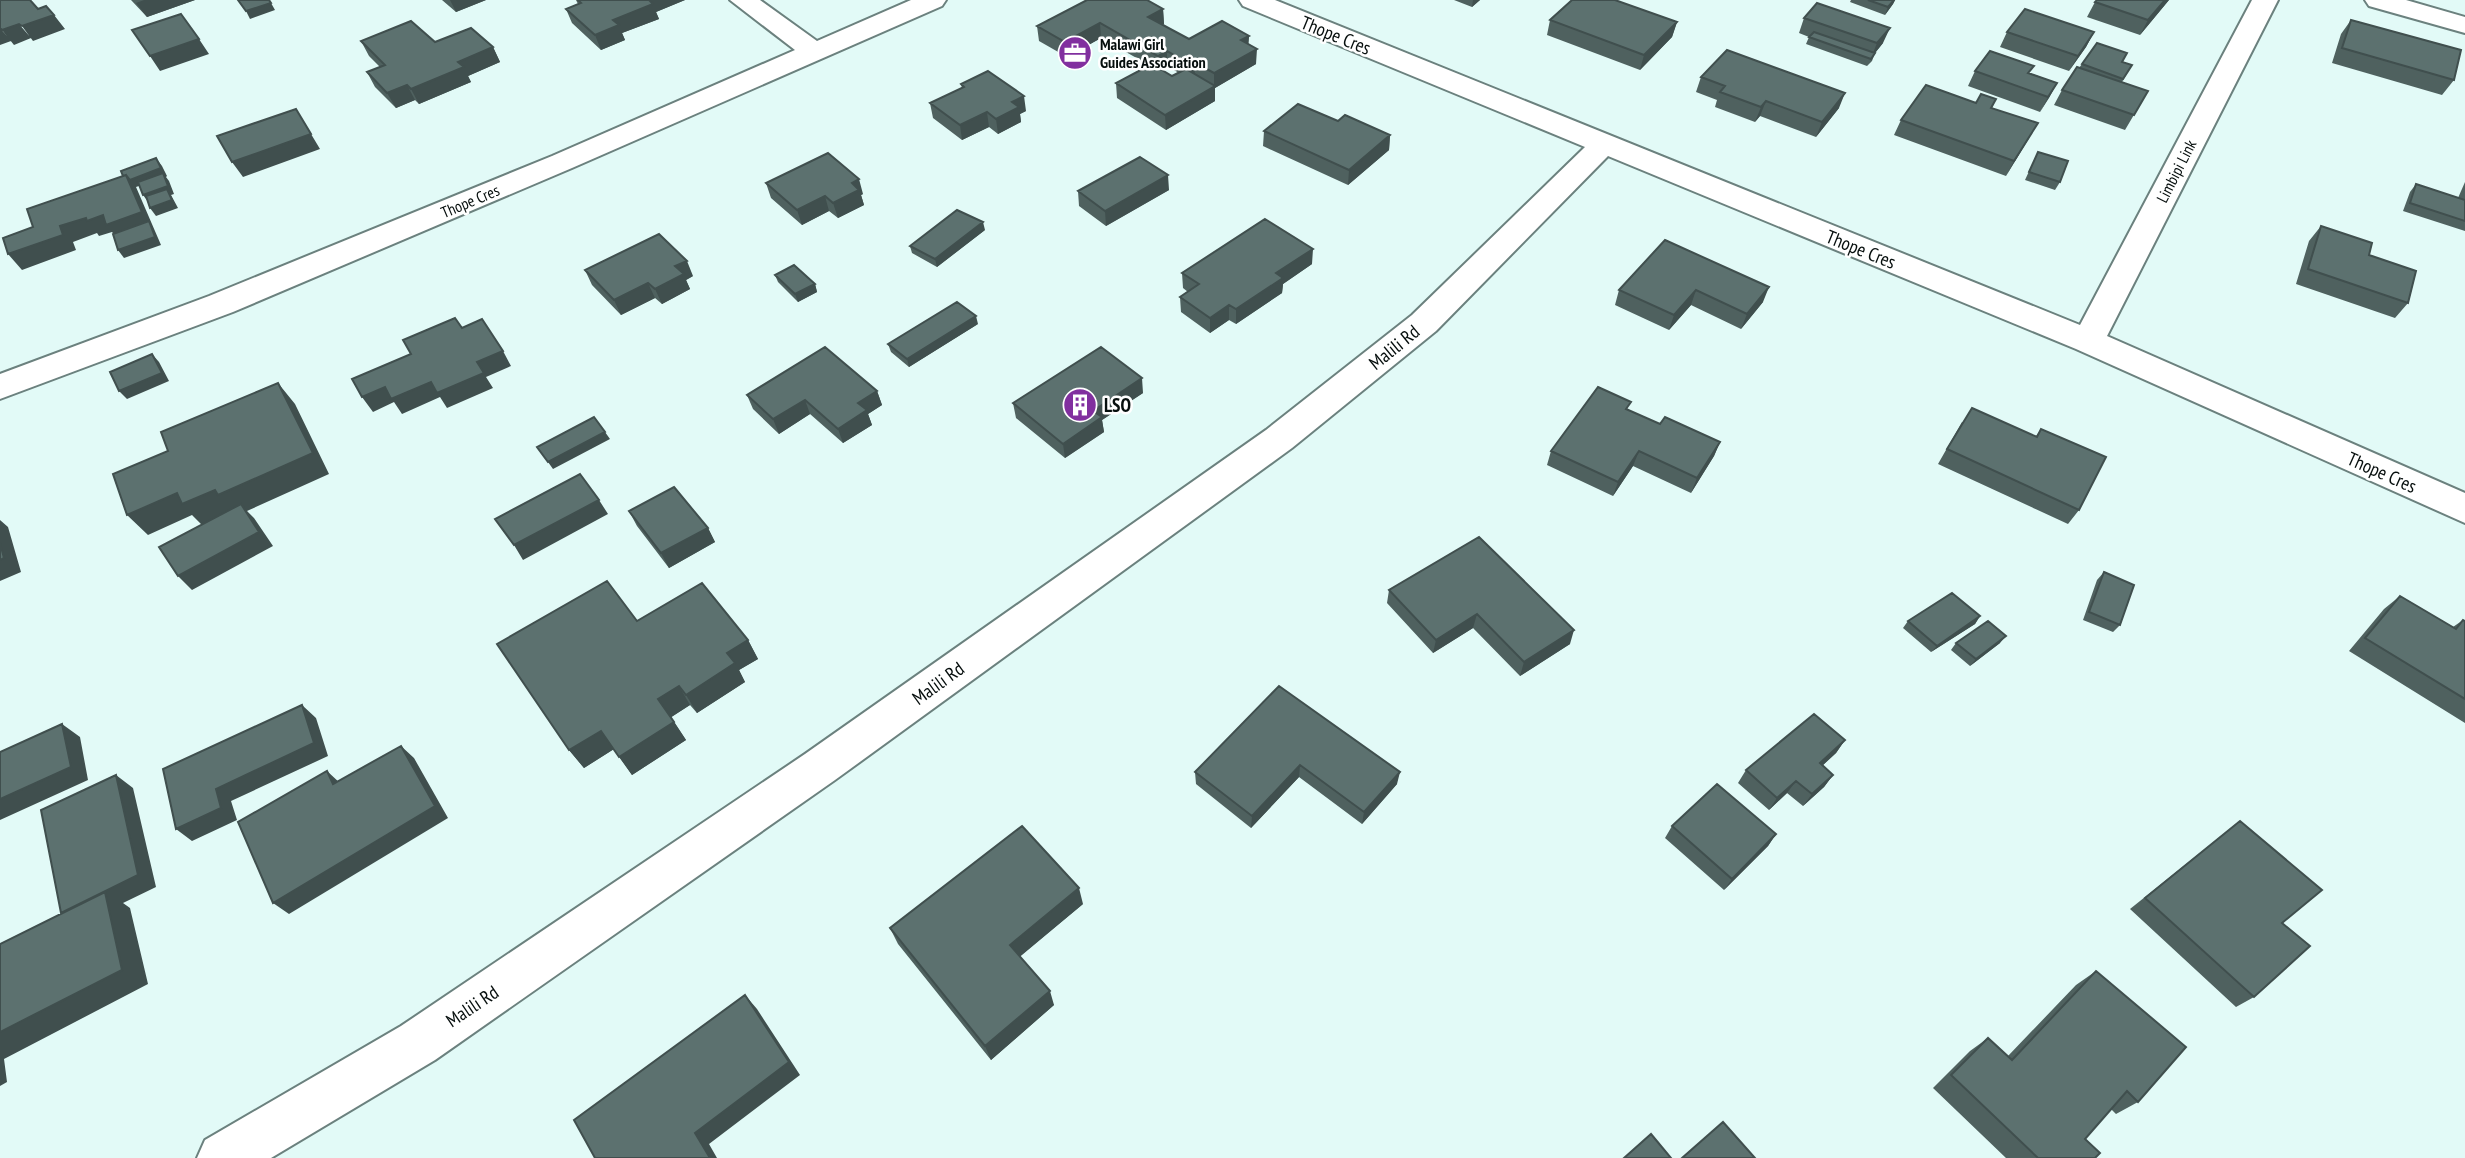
<svg xmlns="http://www.w3.org/2000/svg" width="2465" height="1158" viewBox="0 0 2465 1158" font-family="'PT Sans Narrow',sans-serif">
	<rect width="100%" height="100%" fill="#e2faf7"/>
	<g fill="none" stroke-linecap="round" stroke-linejoin="round">
		<g stroke="#6b817e" stroke-width="4">
			<path id="minor" d="M730,0h30l57,41 94,-41h35l-4,6 -370,162 -339,144 -233,87v-25l209,-78 343,-140 243,-106z
				M1239,0h36l805,325 172,-325h26l-171,336 358,157v30l-389,-174 -468,-193 -172,175 -144,117 -457,332 -400,280 -164,98h-74l8,-18 196,-114 404,-272 461,-324 146,-115 173,-168 -342,-141z
				M2365,0h41l59,17v16l-96,-27z"/>
		</g>
		<use href="#minor" fill="#fff" fill-rule="evenodd"/>
	</g>
	<path fill="#4f615f" fill-rule="evenodd" d="M131,0h64l-48,17z
		M442,0h44l-30,12z
		M576,0h109l-29,12 3,7 -37,14 3,7 -24,10 -29,-27 -6,-14 12,-5z
		M1454,0h26l-8,7z
		M1851,0h44l-2,4 -8,11 -35,-13z
		M2169,0l-29,35 -53,-18 8,-15z
		M1163,9l1,15h-2l27,15 60,-3 -1,8 8,20 -41,24v13l-49,29 -49,-32 -1,-15 33,-18 -48,-27 -34,19 -28,-16 -2,-15zM1167,66l12,7 -7,3 -11,-6z
		M1804,18l79,25 -8,10 -3,8 -5,5 -61,-22 3,-7 -10,-4z
		M1550,20l127,2 -5,15 -32,33 -93,-35z
		M2351,20l103,60 -12,15 -110,-32 9,-29z
		M2007,32h87l-8,15 -17,24 -69,-24z
		M361,41l74,1 58,5 7,15 -32,14 3,6 -52,22 -4,-4 -19,8 -21,-21 -8,-15 13,-5 -11,-11z
		M2122,62l10,3 -10,17 26,9 -23,39 -71,-25 8,-15 20,-26z
		M1975,71l55,2 27,10 -17,29 -72,-26z
		M1701,77l138,31 -23,29 -56,-21 -5,6 -40,-15 2,-7 -21,-8z
		M961,84l65,27 -6,3 1,8 -23,12 -9,-7 -27,13 -29,-22 -3,-15 32,-15z
		M1996,99l-4,9 37,30 -23,38 -112,-41 7,-15 75,-17z
		M1338,121l52,14 -1,15 -41,35 -85,-39 1,-15z
		M2038,152l22,30 -5,8 -30,-10z
		M2465,182v49l-62,-20 7,-19 6,-8 42,14z
		M766,183l97,11 -2,1 3,10 -26,13 -9,-7 -27,14 -31,-27z
		M1169,190l-63,36 -27,-20 -1,-15z
		M2321,226l48,29 39,48 -13,15 -99,-34 13,-43z
		M985,230l-48,37 -25,-14 -2,-7z
		M1665,240l98,62 -22,27 -50,-24 -22,25 -54,-25 4,-15z
		M1312,264l-29,20 -1,9 -46,31 -7,-4 -19,13 -29,-21 -1,-15 8,-5 -5,-4 -1,-15z
		M585,270l108,6 -7,4 4,9 -28,15 -7,-6 -34,17 -29,-30z
		M775,275l40,9 2,8 -19,10 -20,-20z
		M978,324l-69,43 -18,-15 -3,-8z
		M877,391l5,14 -14,9 4,11 -29,18 -33,-29 -31,20 -26,-25 -6,-14z
		M1143,393l-41,27 2,12 -39,26 -49,-40 -3,-15z
		M1628,410l32,14 60,18 -6,14 -23,37 -58,-27 -20,30 -66,-31 4,-14z
		M1962,422l74,14 5,-7 38,81 -11,14 -130,-60z
		M629,511l79,17 7,14 -46,26 -32,-42z
		M1479,537l91,107 -50,32 -47,-48 -40,25 -46,-50 2,-13z
		M2104,572l16,53 -7,7 -30,-12 14,-40z
		M2400,596l53,31 10,-7 2,1v102l-116,-72 35,-42z
		M1980,616l-5,8 -44,28 -28,-24 5,-7z
		M637,621l111,19 10,19 -19,11 6,12 -48,31 -7,-8 -19,12 15,23 -54,35 -18,-26 -30,19 -15,-18z
		M1956,643h44l-30,23 -19,-16z
		M1279,686l118,98 -35,40 -63,-47 -48,51 -55,-44 -1,-12z
		M1845,740l-9,13 -14,13 11,9 -9,12 -21,19 -16,-13 -18,17 -31,-27 8,-13z
		M2240,821l42,102 -28,74 -18,10 -106,-98z
		M1672,826l104,8 -8,12 -44,44 -59,-52z
		M1083,904l-63,52 34,49 -63,55 -93,-116 -8,-16z
		M2096,971l42,131 -22,12 -5,-5 -26,30 10,19h-89l-73,-70 37,-37 18,-13 20,18 68,-71z"/>
	<path fill="#404f4e" d="M144,0h51l-48,17 -11,-14z
		M450,0h36l-30,12z
		M647,0h38l-29,12 3,7 -37,14 3,7 -24,10 -6,-15 18,-15z
		M1473,0h7l-8,7z
		M1894,0h1l-2,4 -8,11 3,-8z
		M2165,0h4l-29,35 8,-15z
		M271,3l4,7 -25,9 -4,-8z
		M1163,9l1,15 -15,8 -1,-15z
		M54,15l11,14 -32,12 -11,-15z
		M1677,22l-5,15 -32,33 4,-15z
		M1100,23l1,15 -34,19 -2,-15z
		M19,24l12,14 -17,7 -12,-15z
		M0,28l11,13 -11,4z
		M1890,28l-7,15 -12,15 6,-15z
		M2094,32l-8,15 -17,24 9,-15z
		M1249,36l-1,15 -7,-11z
		M199,39l10,15 -49,17 -10,-15z
		M493,47l7,15 -32,14 3,6 -52,22 -8,-15 47,-27z
		M1257,49l-1,15 -41,24v13l-49,29 -1,-15 49,-28v-14z
		M1167,51v15l-8,5 -1,-15z
		M1194,62l1,15 -5,2 -1,-15z
		M2057,83l-8,15 -9,14 8,-15z
		M407,85l8,15 -19,8 -9,-15z
		M1845,93l-6,15 -23,29 6,-15z
		M1024,96l2,15 -6,3 1,8 -23,12 -2,-15 16,-17z
		M1766,101l-6,15 -5,6 6,-15z
		M296,109l24,40 -77,28 -11,-15z
		M987,112l2,15 -27,13 -2,-15z
		M2038,123l-9,15 -23,38 8,-15z
		M1390,135l-1,15 -41,35 1,-15z
		M156,158l6,8 5,10 -1,1 3,4 5,13 -3,1 7,13 -22,8 -6,-8 -1,-5 -6,-8 22,-18 -29,10 25,58 -37,13 -6,-8 1,-10 -7,-8 -13,4 -2,-3 -24,9 3,8 -54,20 -14,-16 52,-28 26,-8 40,-43z
		M1168,175l1,15 -63,36 -1,-15z
		M859,179l4,15 -2,1 3,10 -26,13 -5,-15 19,-20z
		M825,196l4,15 -27,14 -5,-15z
		M983,222l2,8 -48,37 -2,-8z
		M1313,249l-1,15 -29,20 -1,9 -46,31v-15l40,-36z
		M687,261l6,15 -7,4 4,9 -28,15 -7,-15 20,-23z
		M648,283l7,15 -34,17 -7,-15z
		M815,284l2,8 -19,10 -3,-8z
		M1769,287l-6,15 -22,27 6,-15z
		M1696,290l-5,15 -22,25 5,-15z
		M1229,305v15l-19,13v-15z
		M976,316l2,8 -69,43 -2,-8z
		M503,351l8,15 -25,11 7,11 -46,20 -7,-11 -38,17 -8,-12 -21,10 -11,-15 23,-10 92,-25z
		M152,354l7,8 10,19 -42,18 -8,-8z
		M1142,378l1,15 -41,27 2,12 -39,26 -2,-14 30,-33z
		M278,383l17,21 34,70 -82,37 7,7 19,28 -81,44 -14,-14 24,-51 -10,-10 -44,20 -21,-20 50,-22z
		M877,391l5,14 -14,9 4,11 -29,18 -5,-14 20,-26z
		M805,400l5,14 -31,20 -6,-15z
		M605,432l5,7 -57,30 -5,-7z
		M1720,442l-6,14 -23,37 6,-15z
		M1639,451l-6,15 -20,30 5,-14z
		M599,500l9,14 -85,46 -9,-15z
		M0,520l8,7 13,45 -21,9z
		M708,528l7,14 -46,26 -8,-15z
		M1477,614l-4,14 -40,25 3,-13z
		M1980,616l-5,8 -44,28 6,-6z
		M1574,630l-4,14 -50,32 4,-14z
		M2006,636l-6,7 -30,23 6,-7z
		M748,640l10,19 -19,11 6,12 -48,31 -11,-18 41,-42z
		M679,686l11,19 -20,13 -12,-19z
		M302,705l14,13 12,38 -97,45 6,19 -45,21 -16,-12z
		M674,722l12,18 -54,35 -13,-18z
		M62,724l18,13 8,43 -88,40v-21z
		M601,731l13,18 -30,19 -15,-18z
		M1845,740l-9,13 -25,23 9,-13z
		M401,746l13,12 34,60 -159,96 -16,-11z
		M1300,765l-1,12 -48,51 1,-12z
		M327,771l14,13h-8z
		M1400,772l-3,12 -35,40 2,-12z
		M116,775l17,13 23,99 -33,16 7,5 18,76 -144,75 3,23 -7,4v-54l80,-108z
		M1833,775l-9,12 -21,19 9,-12z
		M1796,781l-9,12 -18,17 8,-12z
		M1776,834l-8,12 -44,44 8,-11z
		M1079,888l4,16 -67,56 -6,-15z
		M1050,991l4,14 -63,55 -6,-14z
		M745,995l12,14 43,66 -91,69 8,14h-7l-15,-25z"/>
	<path fill="#5c716f" stroke="#404f4e" stroke-width="2" d="M0,0h30l8,9 8,-3 8,9 -32,11 -3,-2 -17,6 -2,-2z
		M238,0h31l2,3 -25,8z
		M578,0h71l4,4 -40,16 6,5 -24,10 -29,-26 15,-6z
		M1087,0h60l16,9 -15,8 41,22 33,-18 27,15 -8,4 16,9 -43,24 -20,-11 -5,2 -22,-13 -9,5 -58,-33 -35,19 -28,-16z
		M1572,0h43l62,22 -33,33 -94,-35z
		M1868,0h26l-6,7z
		M2097,0h68l-17,20 -53,-18z
		M1817,3l73,25 -13,15 -73,-25z
		M2025,9l69,23 -16,24 -71,-24z
		M181,14l18,25 -49,17 -18,-26z
		M2351,20l110,30 -7,30 -112,-32z
		M411,21l24,21 36,-14 22,19 -35,15 6,5 -53,22 -4,-4 -20,8 -20,-21 18,-7 -24,-24z
		M1814,32l61,21 -4,6 -62,-22z
		M2097,43l30,10 -5,9 10,3 -9,14 -41,-15z
		M1727,50l118,43 -23,29 -56,-21 -5,6 -41,-15 5,-6 -24,-9z
		M1990,51l44,15 -6,7 29,10 -9,14 -73,-26z
		M1152,64l20,12 14,-7 29,17 -50,29 -49,-32z
		M2077,67l71,24 -14,24 -72,-25z
		M988,71l36,25 -12,6 7,5 -23,12 -9,-7 -27,13 -30,-22 34,-16 -3,-3z
		M1926,85l50,18 5,-9 15,5 -5,9 47,15 -24,38 -113,-41z
		M1298,104l40,17 7,-6 45,20 -41,35 -85,-39z
		M296,109l15,25 -79,28 -15,-26z
		M2038,152l30,9 -8,21 -31,-10z
		M828,153l31,26 -7,4 7,7 -26,13 -8,-7 -28,14 -31,-27z
		M1140,157l28,18 -63,36 -27,-20z
		M156,158l5,10 -31,12 -4,-5 -3,1 -2,-5z
		M163,173l5,13 -25,9 -5,-13z
		M126,175l16,37 -36,13 -3,-10 -16,6 -1,-3 -26,8 3,9 -55,19 -5,-16 30,-11 -6,-18z
		M2416,184l49,16v21l-55,-18z
		M167,189l5,11 -22,8 -4,-12z
		M957,210l26,12 -48,37 -25,-13z
		M1265,219l48,30 -37,24 7,5 -47,31 -7,-4 -19,13 -30,-21 19,-13 -17,-11z
		M149,221l6,16 -37,13 -5,-16z
		M2321,226l51,17 -3,12 47,16 -8,32 -100,-34z
		M659,234l28,27 -12,5 9,8 -29,15 -7,-6 -34,17 -29,-30z
		M1665,240l104,47 -22,27 -51,-24 -22,25 -55,-25z
		M794,265l21,19 -20,10 -20,-19z
		M957,302l19,14 -69,43 -19,-15z
		M455,318l7,10 20,-9 21,32 -26,11 7,11 -47,20 -6,-11 -40,17 -6,-12 -23,10 -10,-18 59,-25 -8,-14z
		M825,347l52,44 -19,12 9,7 -29,19 -33,-29 -32,19 -26,-24z
		M1101,347l41,31 -49,33 9,6 -39,27 -50,-41z
		M152,354l10,19 -43,18 -9,-19z
		M278,383l35,70 -95,42 -3,-5 -33,14 -5,-11 -50,22 -14,-41 55,-23 -7,-19z
		M1598,387l33,15 -5,7 34,15 5,-7 55,25 -23,36 -58,-27 -21,31 -67,-31z
		M1972,408l65,29 4,-8 65,28 -27,53 -132,-61z
		M594,417l11,15 -57,30 -11,-15z
		M580,474l19,26 -85,45 -19,-26z
		M674,487l34,41 -47,25 -32,-42z
		M241,504l18,28 -81,44 -19,-29z
		M1479,537l95,93 -50,32 -47,-48 -41,26 -47,-50z
		M0,543l4,15 -4,2z
		M2104,572l30,13 -14,40 -31,-13z
		M607,581l30,40 65,-38 46,57 -21,13 8,10 -49,32 -7,-9 -21,13 16,23 -55,35 -18,-26 -32,19 -72,-106z
		M1952,593l28,23 -43,30 -29,-25z
		M2400,596l56,33 7,-9 2,1v78l-100,-61z
		M1988,621l18,15 -30,23 -20,-16z
		M1279,686l121,86 -36,40 -64,-47 -48,51 -57,-44z
		M302,705l12,38 -98,46 5,19 -45,21 -13,-60z
		M1814,714l31,26 -25,23 13,12 -21,19 -16,-13 -19,17 -31,-28z
		M62,724l9,43 -71,32v-47z
		M401,746l34,60 -162,97 -35,-81 89,-51 6,13z
		M116,775l22,100 -77,38 -20,-103z
		M1717,784l59,50 -44,45 -60,-53z
		M2240,821l82,69 -40,33 28,23 -56,51 -109,-99z
		M1022,826l57,62 -69,57 40,46 -65,55 -95,-118z
		M105,892l17,78 -122,62v-88z
		M2096,971l90,76 -48,55 -11,-11 -42,48 15,14 -5,5h-57l-87,-83 37,-37 24,22z
		M745,995l44,67 -94,71 15,25h-115l-21,-38z
		M1723,1122l32,36h-73z
		M1651,1134l20,24h-47z"/>
	<defs>
		<g id="office-disc" transform="scale(1.75)"><circle r="9.5" fill="#812f9f" stroke="#fff"/><path d="M-6-3h4V-5.5h4V-3h4V5H-6ZM-1-4.5V-3h2v-1.5ZM-6 0V1H6V0Z" fill="#fff"/></g>
		<g id="building-disc" transform="scale(1.75)"><circle r="9.5" fill="#812f9f" stroke="#fff"/><path d="M-4-6H4V6H1V3H-1V6H-4ZM-2.5-4.3h1.7v1.8h-1.7ZM.8-4.3h1.7v1.8H.8ZM-2.5-1h1.7V.8h-1.7ZM.8-1h1.7V.8H.8Z" fill="#fff"/></g>
	</defs>
	<g fill-rule="evenodd">
		<use href="#office-disc" x="1075" y="53"/>
		<use href="#building-disc" x="1080" y="405"/>
	</g>
	<g text-anchor="middle" stroke-width="5" stroke-linejoin="round" paint-order="stroke">
		<g font-size="16" font-weight="bold" fill="#060e0d" stroke="#fff" text-anchor="start">
			<text x="1100" y="50">Malawi Girl<tspan x="1100" dy="18">Guides Association</tspan></text>
		</g>
		<g font-size="16" fill="#060e0d" stroke="#fff">
			<text transform="translate(2176 171) rotate(-63)" y="6">Limbipi Link</text>
			<text transform="translate(470 201) rotate(-23)" y="6">Thope Cres</text>
		</g>
		<g font-size="19" fill="#060e0d" stroke="#fff">
			<text transform="translate(1336 35) rotate(22)" y="7">Thope Cres</text>
			<text transform="translate(1861 249) rotate(22)" y="7">Thope Cres</text>
			<text transform="translate(1394 347) rotate(-39)" y="7">Malili Rd</text>
			<text transform="translate(2382 472) rotate(24)" y="7">Thope Cres</text>
			<text transform="translate(938 683) rotate(-36)" y="7">Malili Rd</text>
			<text transform="translate(472 1006) rotate(-34)" y="7">Malili Rd</text>
		</g>
		<g font-size="19" font-weight="bold" fill="#060e0d" stroke="#fff" text-anchor="start">
			<text x="1104" y="412">LSO</text>
		</g>
	</g>
</svg>
